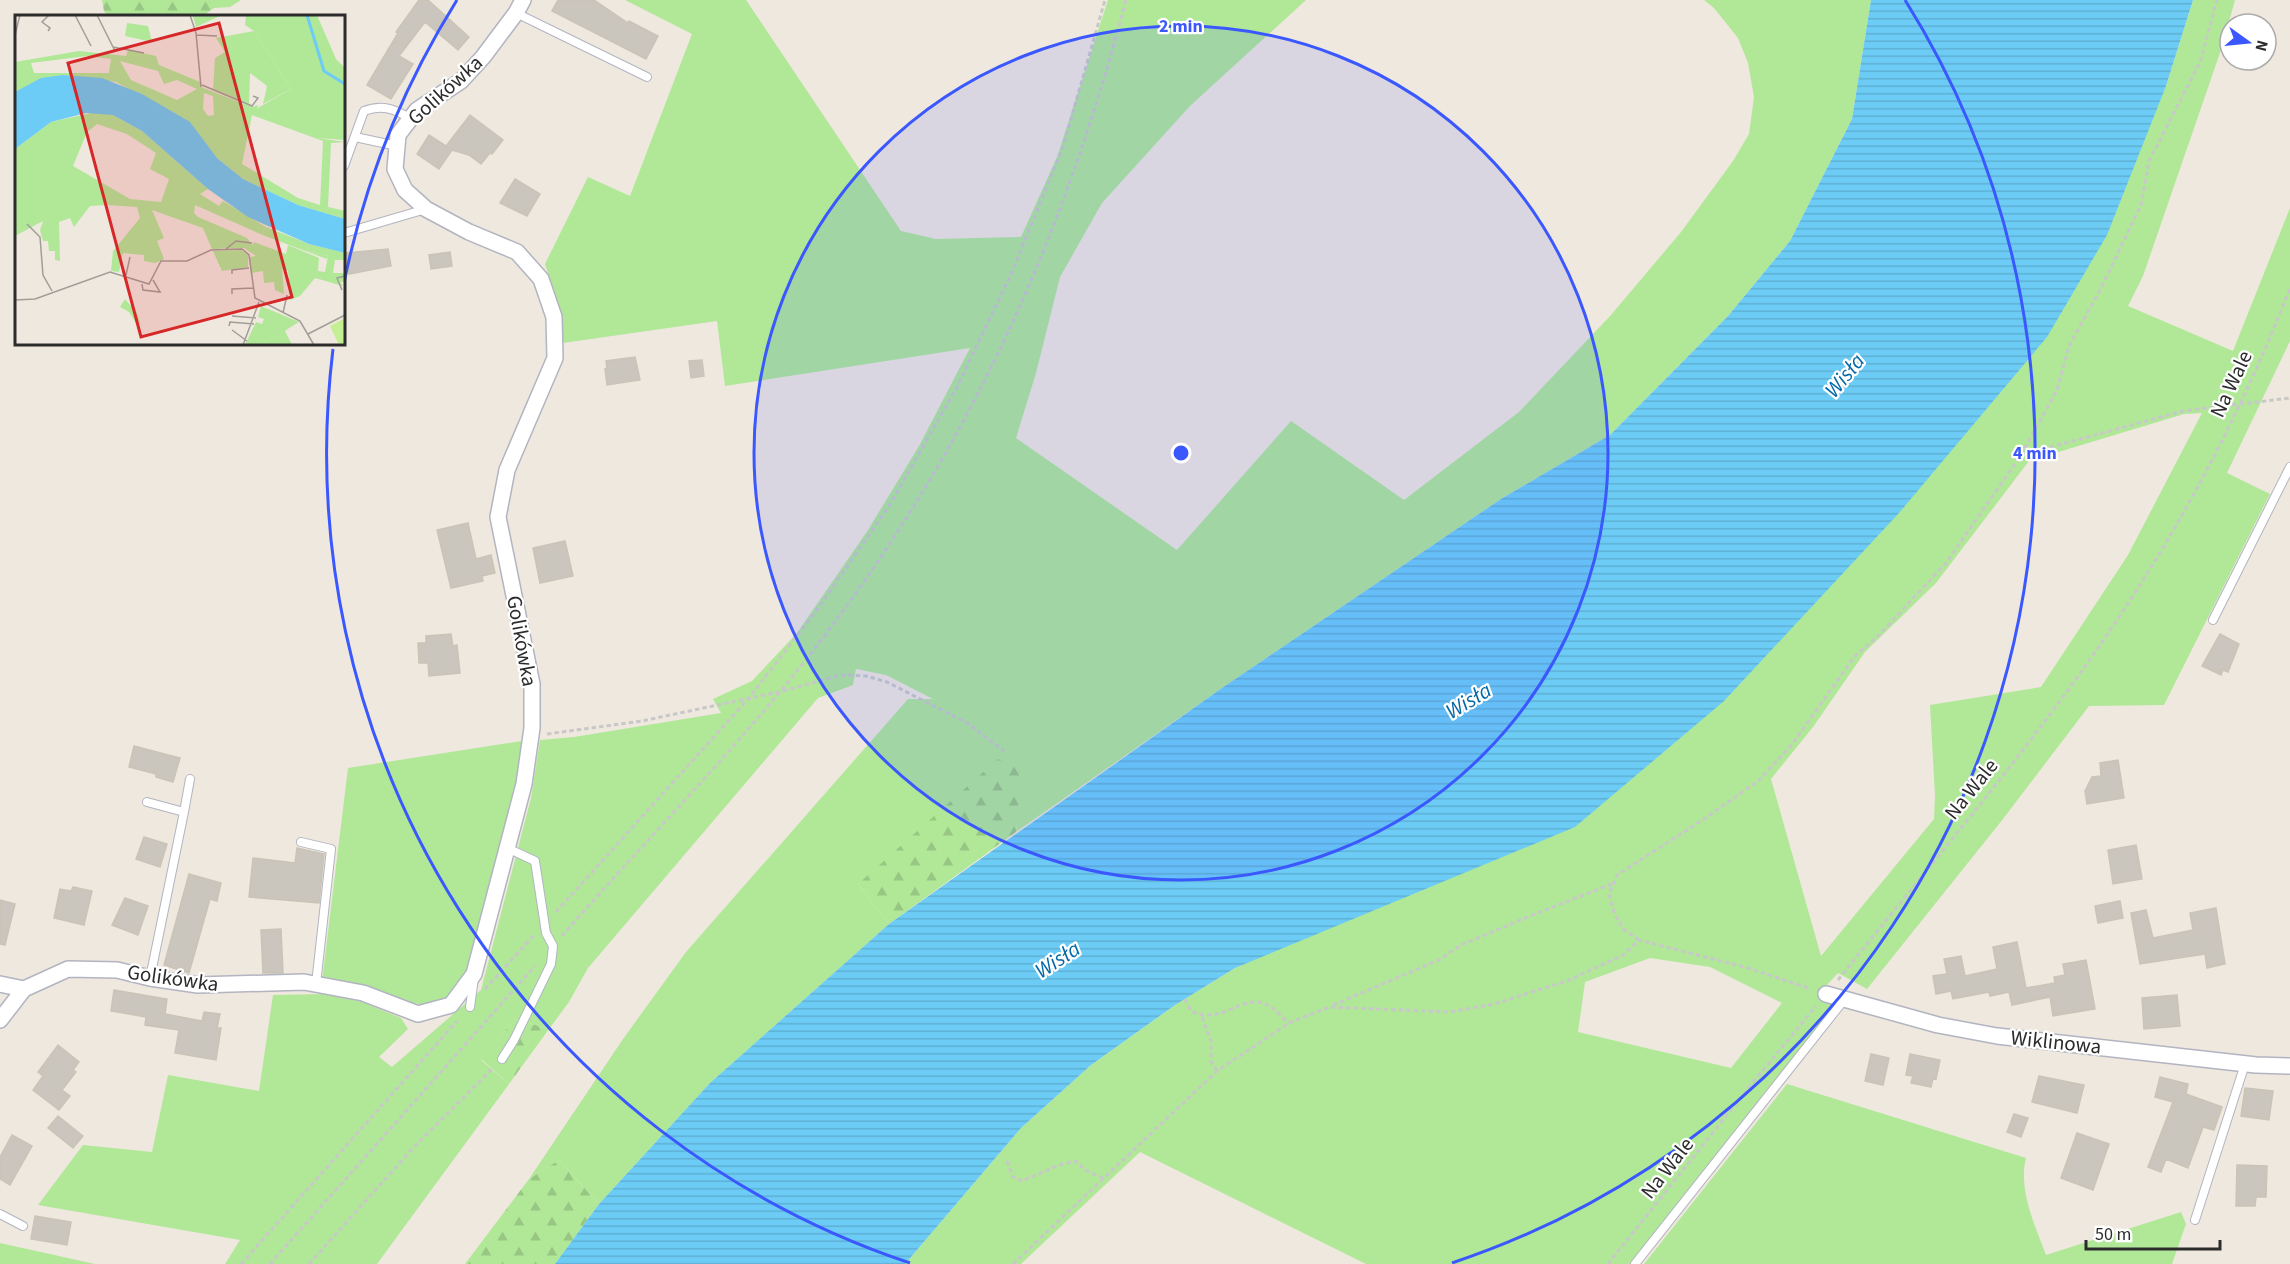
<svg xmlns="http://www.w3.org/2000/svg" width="2290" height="1264" viewBox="0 0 2290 1264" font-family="'Source Sans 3',sans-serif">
	<defs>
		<pattern id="forest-firs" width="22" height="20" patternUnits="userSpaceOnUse" patternTransform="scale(1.5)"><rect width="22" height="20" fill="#b0e898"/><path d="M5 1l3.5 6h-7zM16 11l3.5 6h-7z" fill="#98c783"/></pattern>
		<pattern id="water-rules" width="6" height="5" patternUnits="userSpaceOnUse" patternTransform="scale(1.5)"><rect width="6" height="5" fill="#6cccf6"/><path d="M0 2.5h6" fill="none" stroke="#5eafd3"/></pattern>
	</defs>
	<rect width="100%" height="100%" fill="#efe8de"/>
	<path fill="#b0e898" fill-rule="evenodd" d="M625,0h121l155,231 35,8 85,-2 36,-80 51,-157h198l-116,106 -88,97 -42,74 -24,96 -20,65 161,112 114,-129 113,79 115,-88 92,-97 70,-83 52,-71 16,-27 5,-37 -6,-34 -10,-25 -24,-30 -10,-8h167l-19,119 -62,122 -62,75 -118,119 -109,64 -279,189 -206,144 5,-61 -163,113 31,40 -179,159 -111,121 -40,-44 -30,19 94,-140 63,-87 222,-253h25l-47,-24 -30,-6 -3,16 -35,13 -230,270 -19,34 -20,27 -34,-10 -34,41 28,24 -132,180h-152l15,-24 -202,-35 45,-60 69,7 16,-77 91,16 14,-96 53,-1 36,8 39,16 7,11 -29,28 13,10 89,-77 50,-192 9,-58 34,-3 147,-24 -8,-14 39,-18 45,-48 71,-103 51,-84 51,-98 -245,38 -8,-65 -154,22 -3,-34 -15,-45 43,-87 42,19 62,-162z
		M2193,0h42l-13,47 -79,229 -15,30 105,45 57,-143v133l-63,132 43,21 -106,211 -75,1 -86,113 -136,170 -29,-16 -14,15 9,19 -203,257h-264l-226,-112 -119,112h-116l116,-136 70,-63 84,-60 60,-37 59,-26 872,-856zM2202,413l-74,142 -87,132 -111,18 5,90 -1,24 -113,137 -50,-177 42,-52 52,-75 71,-69 93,-122 155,-47zM1650,958l60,9 72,36 -51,65 -153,-36 7,-50z
		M522,741l-4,41 -47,180c-28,63 -46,42 -98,29 -17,-4 -34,-7 -51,-10l26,-213z
		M1787,1084l239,74c-8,31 9,68 20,97l135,-43 5,12 -14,40h-528z
		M0,1243l95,21h-95z"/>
	<path fill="url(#forest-firs)" d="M102,0h139l-11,7 -16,1 -11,8h-25l-7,-2 -5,2h-58l-4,-5z
		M998,759l24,11 -6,62 -127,92 -31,-40z
		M515,1019l34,10 -40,55 -28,-25z
		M559,1160l40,44 -44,60h-90l64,-85z"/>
	<path fill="url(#water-rules)" d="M1871,0h322l-27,86 -59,149 -60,102 -148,176 -175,188 -149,126 -340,141 -60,37 -84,60 -70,63 -116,136h-350l44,-60 111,-121 179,-159 333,-236 279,-189 109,-64 118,-119 62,-75 62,-122z"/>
	<path fill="#cac5bd" stroke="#cac4b7" stroke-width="1.5" d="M419,0h9l41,37 -11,13 -33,-28 -26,34 14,8 -22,35 -24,-14 31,-52 -2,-1z
		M558,0h36l34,23 1,-2 29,15 -12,23 -94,-48z
		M470,115l33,25 -11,14 -2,-1 -9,11 -12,-9 -17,-5 -13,19 -22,-15 12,-19 17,11z
		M515,179l25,15 -13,22 -27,-13z
		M388,249l3,17 -42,8 -3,-21z
		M450,252l2,14 -21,3 -2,-14z
		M635,357l5,23 -33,5 -2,-16 2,-1 -1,-7z
		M702,360l2,16 -13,2 -2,-17z
		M468,523l8,36 15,-4 4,18 -13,3 1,5 -32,7 -14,-58z
		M565,541l8,35 -33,7 -7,-35z
		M451,634l2,12 4,-1 3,28 -31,3 -1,-13h-9l-1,-20h8v-7z
		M2220,634l19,10 -11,28 -5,-2 -2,5 -19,-9z
		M134,746l46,12 -7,24 -17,-5v-3l-27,-7z
		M2118,760l6,38 -37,6 -2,-13 7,-14 9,-1 -1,-13z
		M144,837l23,7 -7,23 -24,-8z
		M2136,845l6,34 -29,5 -5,-34z
		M297,848l27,6 -5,49 -70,-6 4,-39 42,5z
		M189,874l32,9 -4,18 -7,-2 -21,74 -25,-8z
		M73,887l19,4 -8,34 -30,-7 6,-29 11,2z
		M125,898l23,8 -10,29 -26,-10z
		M0,900l15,4 -10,41 -5,-1z
		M2120,901l3,17 -25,5 -3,-17z
		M2216,908l9,56 -18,4 -2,-14 -65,10 -9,-51 15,-3 7,28 40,-8 -3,-17z
		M281,929l2,44h-20l-2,-43z
		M2017,942l9,46 29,-5 -1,-6 11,-2 -2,-11 23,-4 9,49 -42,7 -3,-19 -38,8 -3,-13 -19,4 -1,-4 -36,7 -2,-8 -15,3 -3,-18 14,-2 -3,-15 17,-3 4,20 32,-7 -4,-22z
		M114,990l53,9 -2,15 37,7 2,-9 16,2 -3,14h4l-5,32 -41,-7 4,-23 -34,-5 1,-8 -35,-6z
		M2177,995l3,31 -36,3 -2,-31z
		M58,1045l21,17 -6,8 3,2 -14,18 8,6 -11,14 -26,-20 10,-14 -5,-4z
		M1871,1054l18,4 -6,27 -18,-4z
		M1910,1054l30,6 -4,19 -3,-1 -2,9 -20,-4 2,-7 -7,-1z
		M2039,1076l45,9 -7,28 -45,-11z
		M2160,1077l28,7 -2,10 36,13 -8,23 -11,-3 -15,41 -22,-9 -5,13 -13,-5 25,-65 -18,-5z
		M2245,1088l28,3 -4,29 -28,-4z
		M2014,1114l14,4 -7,19 -14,-5z
		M58,1116l25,20 -10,12 -25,-20z
		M2077,1133l32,11 -16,46 -32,-12z
		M12,1135l20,11 -22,39 -10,-6v-22z
		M2237,1165l30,1 -1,31h-10l-1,9h-19z
		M35,1216l36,6 -4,23 -36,-6z"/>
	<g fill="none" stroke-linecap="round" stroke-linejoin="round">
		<g stroke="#b2b4c1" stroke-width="10">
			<path id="lane" d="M516,13l131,64
				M355,137l42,9
				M344,166l20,-55c18,-7 31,-2 47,8
				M344,233l82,-24
				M2213,620l77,-153
				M147,802l37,10 -34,166
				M184,812l6,-33
				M301,842l30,7 -15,135
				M470,1007l4,-29
				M502,1059l12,-19 37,-76 2,-18 -7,-13 -11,-72 -28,-13
				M0,1214l23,12
				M2195,1220l50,-156
				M1635,1264l209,-264"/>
		</g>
		<g stroke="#b2b4c1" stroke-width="18">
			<path id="street" d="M0,984l24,5
				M1826,994l112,31 59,11 259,29 34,1
				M0,1020l24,-31 44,-20 49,1 33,8 48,7 106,-3 59,11 55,21 33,-9 23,-31 50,-190 8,-56v-44l-34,-167 9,-47 48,-112 -1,-41 -13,-38 -24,-27 -48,-20 -43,-23 -21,-19 -10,-21 3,-34 19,-25 44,-29 22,-24 33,-44 7,-13"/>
		</g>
		<path stroke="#c8c8c8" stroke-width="3" stroke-dasharray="4.5 3" stroke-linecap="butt" d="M2021,455l36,-65 12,-44 31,-56 41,-85 8,-44 51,-99 17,-62
			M547,734l95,-13 137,-29 62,-17 25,1 21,6 80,41 37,28
			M556,912l193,-214 70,-91 70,-101 68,-119 55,-115 51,-125 42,-147
			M562,936c86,-99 180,-192 260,-297 149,-195 242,-403 304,-639
			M1639,940l-16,-11 -9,-17 -5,-18 8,-19 87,-56 54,-38 32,-34 65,-91 22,-19 69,-74 75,-108 162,-44 107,-13
			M1838,980c85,-107 176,-212 255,-325 80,-113 147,-238 197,-367
			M485,989l50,-55
			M1185,999l6,12c32,16 53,-22 80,-4 6,4 12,11 18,16
			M1333,1005l106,-45 22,-15 69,-29 84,-33
			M1202,1017l9,24v20l6,10
			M1007,1161l6,16 9,4 37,-16 16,-4 12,10 16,7
			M241,1264l216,-243
			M270,1264l265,-298
			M309,1264l104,-116 81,-81
			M1013,1264l204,-193 72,-48 40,-16 121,5 44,-8 73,-23 56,-26 16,-15 109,28 63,21
			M1608,1264l142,-178 66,-80"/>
		<use href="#lane" stroke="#fff" stroke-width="8"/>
		<use href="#street" stroke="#fff" stroke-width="15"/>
	</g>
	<circle cx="1181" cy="453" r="427" fill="#3b58ff" fill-opacity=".12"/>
	<g fill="none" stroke="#3b58ff" stroke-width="3">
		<circle cx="1181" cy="453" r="427"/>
		<path d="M910 1263A854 854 0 0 1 333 349M344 283A854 854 0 0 1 457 0M1905 0A854 854 0 0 1 1452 1263"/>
	</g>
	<g text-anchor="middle" stroke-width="4.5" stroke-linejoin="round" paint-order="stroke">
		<g font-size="21" fill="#2c2c2c" stroke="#fff">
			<text transform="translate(445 90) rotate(-42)" y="7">Golikówka</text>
			<text transform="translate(2231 384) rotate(-65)" y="7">Na Wale</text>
			<text transform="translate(522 641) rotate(80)" y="7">Golikówka</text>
			<text transform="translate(1971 789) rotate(-51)" y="7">Na Wale</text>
			<text transform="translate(173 978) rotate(8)" y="7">Golikówka</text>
			<text transform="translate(2056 1042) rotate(6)" y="7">Wiklinowa</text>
			<text transform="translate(1667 1168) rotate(-52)" y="7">Na Wale</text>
		</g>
		<g font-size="22" font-style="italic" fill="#0669a7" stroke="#fff">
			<text transform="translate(1844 375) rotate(-51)" y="8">Wisła</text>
			<text transform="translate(1468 700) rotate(-31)" y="8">Wisła</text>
			<text transform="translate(1057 959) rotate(-33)" y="8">Wisła</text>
		</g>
	</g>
	<g transform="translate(15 15)">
		<rect width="330" height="330" fill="#efe8de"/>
		<path d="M207,0l-26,12 -3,-11 2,-1zM112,8l21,3 4,16 -27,-6zM239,16l37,58 -28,15 4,-18 -17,-13 -1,31 -36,-15 2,-31 10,-6 -9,-14zM113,35l28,6 3,9 41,17 1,5 51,20 6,-2 -1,4 39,16 49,11v4l-28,-2 28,4 -14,1 -3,64 17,4v8l-47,-14 -55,-26 -26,-21 -28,-36 -73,-40 -53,-7 -48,17v-30l64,-11 47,5zM72,41l24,3 -2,14h-75l-3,-10zM105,46l38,10 6,13 13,-4 20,9 -20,11 -46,-20zM189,78l9,3 1,19 -6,1 -5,-7zM237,100l71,26 -3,64 -22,-7 -56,-34zM81,97l17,3 29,16 66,58 -8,5 19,12 4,-5 43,26 -4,6 3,3 -70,-31 -1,8 4,4 49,21 5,7 2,-3 32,12 2,-9 31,13 -1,13 7,1 3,-16 -21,-5 2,-7 36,9v7h-10l-2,13h12v9h-5l3,4 -28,-8 -15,18 -10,4 -2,-29 -6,-2 2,25 -9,-4 -1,-8 -10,1 -1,-12 -12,2 -1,-16 6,-1 -12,-8 -32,1 -9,-21 -51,-18 12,28 -7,3 7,18 -9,4 -11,-2v-6l-21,-2 -4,19 -8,-1 2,-20 27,-33 -3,-11 -30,-2 -17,1 -16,21 -4,-9 -11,4 1,39 -5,-1v-9h-6l-1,-10h-5l-3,-11 3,-9 -28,15v45v-132l36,-27zM82,109l30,10 29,19 -6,16 19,10 -8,23 -31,-3 -57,-33 14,-34zM226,235l7,5v12l-26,4 -9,-20z" fill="#b0e898" fill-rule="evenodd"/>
		<path d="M231,0h71l19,44 9,9v68l-32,-4 -57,-23 35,-20 -37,-58 -9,-6zM251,212l43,17 -2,7 21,5 -1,3 -62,-23 -3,-3zM110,284l12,14 3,10 -3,2 -8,-13 -9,-5zM277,311l-7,5 7,14h-31z" fill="#b0e898"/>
		<path d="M246,291l38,16 -38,23h-16l11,-23 6,2 2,-5 -6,-2z" fill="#b0e898"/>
		<path d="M330,303v27h-6l-9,-19z" fill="#c5ef93"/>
		<path d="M48,60l39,3 40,16 48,28 27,36 26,21 55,26 47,14v34l-36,-9 -61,-27 -40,-28 -66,-58 -29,-16 -27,-2 -35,9 -36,27v-57l26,-14z" fill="#6cccf6"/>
		<path fill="none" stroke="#6cccf6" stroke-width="3" d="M292,0l17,56 21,13"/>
		<path fill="none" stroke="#a19d97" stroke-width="1.5" d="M60,0l16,31M82,0l18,36M175,0l6,18 5,54M33,16l2,-3 -8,-6 7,-7M0,20l5,-20M181,20l21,1M98,32l31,6M187,70l50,21 6,-8 -5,-2M12,209l13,13 3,38 9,16M211,234l10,-8 16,2M217,259v-4l17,-2M111,260l4,-18M127,269l1,6 17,2 -7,-12M327,275l-5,-12 8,-2M217,279v-5l21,-1M0,285l20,-1 75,-27 39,12 12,-23h26l24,-11 31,-1 7,6 6,43 45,23 14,24M268,298l4,-18M217,301l24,2M214,311l1,-4 24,2M217,315l15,11M293,319l37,-19M228,330l16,-43"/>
		<path fill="#d62828" fill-opacity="0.15" stroke="#d62828" stroke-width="3" d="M204,8l73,274 -151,40 -73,-274z"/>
		<rect width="330" height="330" fill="none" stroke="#2c2c2c" stroke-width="3"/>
	</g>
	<circle cx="1181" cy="453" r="9" fill="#3b58ff" stroke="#fff" stroke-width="3"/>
	<g font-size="18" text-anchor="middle" font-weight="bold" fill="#3b58ff" stroke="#fff" stroke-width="4.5" stroke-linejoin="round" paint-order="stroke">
		<text x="1181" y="32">2 min</text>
		<text x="2035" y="459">4 min</text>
	</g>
	<g transform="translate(2248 42) rotate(105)"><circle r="28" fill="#ffffff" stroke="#ababab" stroke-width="1.5"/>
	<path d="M0-4.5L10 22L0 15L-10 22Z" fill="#3b58ff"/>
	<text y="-9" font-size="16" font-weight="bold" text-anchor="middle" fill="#2c2c2c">N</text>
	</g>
	<path d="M2086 1240v9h134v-9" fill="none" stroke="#2c2c2c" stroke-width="3"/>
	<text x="2095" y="1240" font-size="18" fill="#2c2c2c" stroke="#ffffff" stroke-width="4.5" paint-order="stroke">50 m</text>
</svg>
